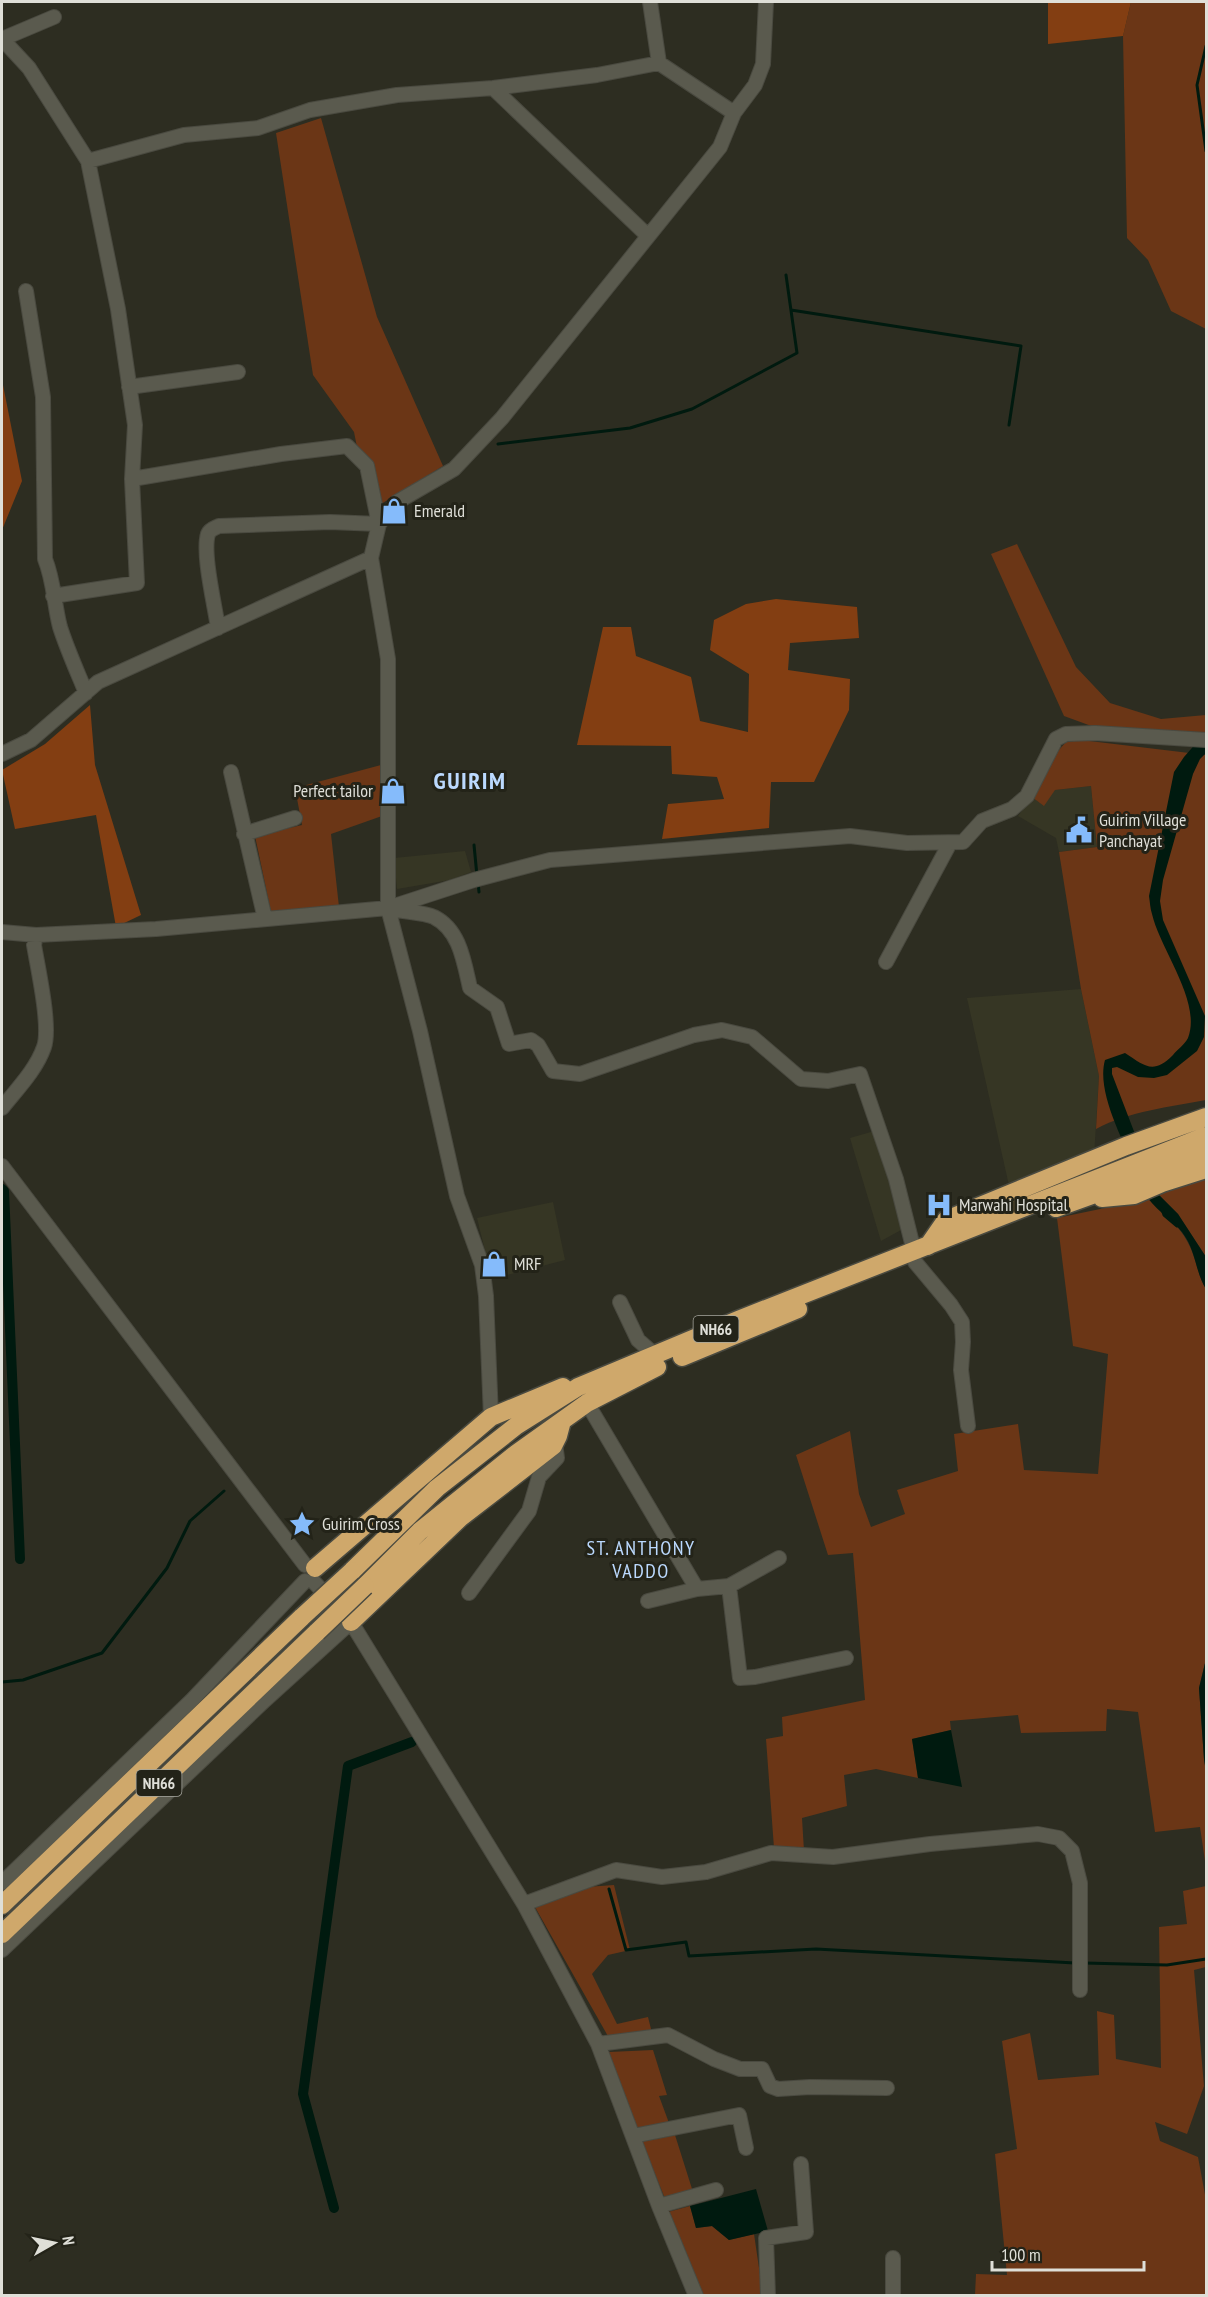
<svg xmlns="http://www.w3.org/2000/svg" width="1208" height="2297" viewBox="0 0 1208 2297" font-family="'PT Sans Narrow',sans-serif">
	<rect width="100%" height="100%" fill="#2d2d21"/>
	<path fill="#363624" d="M1091,786l6,61 -38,5 -3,-14 -38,-22 14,-19 23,-7z
		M465,851l6,21 -21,8 -53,9 -3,-31z
		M1081,989l18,87 -5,80 -84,34 -43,-192z
		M878,1130l23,100 -20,11 -31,-103z
		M553,1202l12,58 -73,19 -15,-61z"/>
	<path fill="#6b3616" d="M1131,2h75v327l-35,-18 -23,-51 -21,-22 -4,-202z
		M321,118l56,199 66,149 -62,38 -24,-57 -3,-15 -41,-57 -37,-242z
		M1017,544l59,123 34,36 51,16 45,-4v17l-101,-1 -41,-15 -73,-162z
		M1081,740l125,15v345c-37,7 -76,11 -110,29l3,-53 -18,-87 -22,-137 38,-5 -6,-61 -36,4 -11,16 -12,-9 17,-36 17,-19z
		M381,765l1,51 -51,18 8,73 -68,5 -16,-76 47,-11 -7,-37z
		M1206,1179v78l-28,-43 -20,-20z
		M1148,1199c13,12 31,26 39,42 9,15 10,33 19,48v370l-7,29 5,71 2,13v96l-6,-41 -45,5 -17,-120 -31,-3 -1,22 -85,2 -3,-18 -68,6 1,9 -39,9 6,39 -42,-9 -32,6 3,31 -45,12 2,33 -30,-3 -8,-109 17,-3 -1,-19 83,-17 -12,-147 -25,2 -32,-100 54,-24 9,63 12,33 34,-13 -8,-24 61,-19 -4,-37 64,-10 6,46 74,4 10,-120 -35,-8 -16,-128z
		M614,1885l16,65 -22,5 -16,19 25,50 31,-7 4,16 -43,5 -74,-131 52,-20z
		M1206,1886v81l-12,3 10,116 -17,48 -32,-12 5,19 38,16 8,43v95h-231l1,-21 31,1 -12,-121 22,-5 -15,-108 28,-8 8,47 61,-5 -2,-64 17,4 2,44 45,9 -2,-141 28,-3 -4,-33z
		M653,2050l14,45 -8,1 10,27 -33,5 -27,-76z
		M675,2135l18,57 -27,9 -25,-61z
		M690,2206l6,22 16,-2 17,14 25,-6 9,61h-61l-34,-83z"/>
	<path fill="#833e12" d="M1048,2h83l-8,34 -75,8z
		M2,380l20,101 -20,49z
		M776,599l81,8 2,31 -69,5 -2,27 62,9 -1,31 -35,72h-43l-2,46 -107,11 6,-35 56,-5 -7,-22 -45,-3 -1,-28 -94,-1 26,-118h28l5,29 55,21 9,44 48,11 1,-58 -39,-24 4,-30 32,-16z
		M90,705l5,60 46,150 -25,12 -20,-112 -81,14 -13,-59 43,-26z"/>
	<path fill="#001a0f" d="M1206,732v21l-6,6 -7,15 -30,106 -3,21 3,19 42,96 -1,21 -7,14 -30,24 -13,3 -16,-1 -21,-10 -5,1v6l46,120 20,20 28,43v32c-10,-16 -10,-35 -20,-51 -9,-16 -28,-25 -38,-40 -5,-8 -9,-20 -13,-29 -12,-29 -39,-78 -30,-109l20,-7c20,13 28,22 48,2 4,-5 12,-11 15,-17 14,-36 -28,-89 -36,-124 -2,-6 -2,-12 -3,-18l25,-124 10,-15z
		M1206,1659v113l-2,-13 -5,-71z
		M951,1730l11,57 -44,-9 -6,-39z
		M756,2189l12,42 -39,9 -17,-14 -16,2 -6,-22z"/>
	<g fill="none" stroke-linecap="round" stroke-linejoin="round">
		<path stroke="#001a0f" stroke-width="3" d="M1206,46l-9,39 9,66
			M791,310l230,36 -12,79
			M498,444l132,-16 62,-19 105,-56 -11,-78
			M474,845l3,31
			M478,882l1,10
			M1162,1209l2,6 13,11
			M2,1682l21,-2 79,-27 65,-85 23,-47 34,-30
			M609,1889l17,61 60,-8 3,14 127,-7 259,14
			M1084,1963l83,2 39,-6"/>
		<path stroke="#001a0f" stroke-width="10" d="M2,1189l2,2 16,368
			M334,2208l-31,-114 45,-328 64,-24"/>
		<g stroke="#4a4a40" stroke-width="16">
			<path id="minor" d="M650,2l9,61
				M2,39l27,29 59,93 30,148 17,116 -3,54 5,104 -84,13
				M2,39l52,-22
				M493,88l155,148
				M88,161l96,-26 74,-7 52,-18 87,-15 96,-7 104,-13 62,-12 75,50
				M26,291l17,106 2,162c9,22 9,45 15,68 7,22 17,44 26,66
				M129,387l109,-15
				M132,479l149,-25 66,-8 20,20 12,58 -49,-2 -111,4c-4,2 -9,3 -11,8 -6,19 7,72 10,94
				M2,754l29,-14 67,-58 273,-124
				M231,772l34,147
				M244,834l51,-16
				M388,908c13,4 35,4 46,9 26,13 30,45 36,71l27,19 12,37 22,-4 7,5 15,26 27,3 114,-39 28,-5 30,7 49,42 27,2 32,-7 36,105 18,72
				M2,932l34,3 120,-6 232,-21 86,-28 76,-20 300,-24 57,7 56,-1 19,-21 30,-12 15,-13 29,-57 10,-5 29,-1 111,7
				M886,962l64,-119
				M2,1108c15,-19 34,-38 42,-61 7,-20 -6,-78 -10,-102l2,-10
				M2,1166l303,399
				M915,1262l36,43 11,17 1,20 -2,28 7,56
				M620,1302l18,38 17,15
				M587,1403l110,186 -49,12
				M491,1417l-5,-121 -4,-31 -25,-69 -37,-165 -32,-123v-249l-17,-101 8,-34 18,-22 57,-33 48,-51 218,-271 14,-34 21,-28 8,-21 3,-62
				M313,1581l38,41 173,282 74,140 61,162 37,90
				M729,1586l11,92 15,-1 91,-19
				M697,1589l32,-3 50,-28
				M469,1593l60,-82 10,-34 18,-19 -2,-15
				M2,1883l190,-183 113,-119
				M524,1904l92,-34 46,7 44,-5 65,-19 62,4 97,-13 108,-10 21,4 13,13 8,32v107
				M2,1950l261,-248 88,-80
				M598,2044l70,-9 46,24 26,10h22l8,17 8,3 32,-2 77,1
				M633,2136l106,-21 7,33
				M659,2206l57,-16
				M893,2258v38
				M768,2296l-2,-58 40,-6 -5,-68"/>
		</g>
		<g stroke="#4a4a40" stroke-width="21">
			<path id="highway" d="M1102,1198l32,-3 28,-12 44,-14
				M1056,1208l150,-54
				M928,1246l18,-26 180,-74 80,-29
				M682,1357l116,-48
				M315,1568l176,-151 72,-30
				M352,1571l85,-83 79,-62 62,-39 160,-67 468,-184
				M365,1586l55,-55 97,-78 70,-50 70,-36
				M351,1622l109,-104 93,-72 5,-10 4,-15
				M2,1905l300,-288
				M2,1934l315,-302"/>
		</g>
		<use href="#minor" stroke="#5a5a4e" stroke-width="14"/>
		<use href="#highway" stroke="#cfa86b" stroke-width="18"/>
		<g stroke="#4a4a40" stroke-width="21" stroke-linecap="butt">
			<path id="highway-bridge" d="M302,1617l50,-46
				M317,1632l48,-46"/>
		</g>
		<use href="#highway-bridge" stroke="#cfa86b" stroke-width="18"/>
	</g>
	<defs>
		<g id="shop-bare" transform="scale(2.07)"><path d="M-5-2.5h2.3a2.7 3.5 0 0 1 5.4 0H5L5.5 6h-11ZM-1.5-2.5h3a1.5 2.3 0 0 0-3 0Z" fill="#85bbfb" stroke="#232318" stroke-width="2.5" paint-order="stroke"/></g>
		<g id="civic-bare" transform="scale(2.07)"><path d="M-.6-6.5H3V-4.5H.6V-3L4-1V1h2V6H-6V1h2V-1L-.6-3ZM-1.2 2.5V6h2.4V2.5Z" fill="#85bbfb" stroke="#232318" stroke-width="2.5" paint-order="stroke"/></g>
		<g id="hospital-bare" transform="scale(2.07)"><path d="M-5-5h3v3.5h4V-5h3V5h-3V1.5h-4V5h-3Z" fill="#85bbfb" stroke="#232318" stroke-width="2.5" paint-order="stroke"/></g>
		<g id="sight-bare" transform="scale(2.07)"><path d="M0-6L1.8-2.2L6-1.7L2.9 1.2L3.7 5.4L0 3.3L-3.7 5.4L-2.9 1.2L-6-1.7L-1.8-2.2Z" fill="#85bbfb" stroke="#232318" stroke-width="2.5" paint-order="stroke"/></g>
	</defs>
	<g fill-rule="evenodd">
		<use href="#shop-bare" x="394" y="511"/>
		<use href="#shop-bare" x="393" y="791"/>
		<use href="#civic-bare" x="1079" y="830"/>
		<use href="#hospital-bare" x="939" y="1205"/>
		<use href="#shop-bare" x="494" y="1264"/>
		<use href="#sight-bare" x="302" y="1524"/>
	</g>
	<g text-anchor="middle" stroke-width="6" stroke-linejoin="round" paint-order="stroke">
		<g fill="#232318" stroke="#a7a79e" stroke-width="1.5">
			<rect x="693.5" y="1316" width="45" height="26" rx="4.5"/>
			<rect x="136.5" y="1770" width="45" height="26" rx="4.5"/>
		</g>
		<g font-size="16" font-weight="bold" fill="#dfdfd8">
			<text x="716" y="1335">NH66</text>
			<text x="159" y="1789">NH66</text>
		</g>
		<g font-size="18" fill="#dfdfd8" stroke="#232318" text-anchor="start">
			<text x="414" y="517">Emerald</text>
			<text x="373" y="797" text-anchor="end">Perfect tailor</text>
			<text x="1099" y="826">Guirim Village<tspan x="1099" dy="21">Panchayat</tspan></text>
			<text x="959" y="1211">Marwahi Hospital</text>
			<text x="514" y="1270">MRF</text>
			<text x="322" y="1530">Guirim Cross</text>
		</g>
		<g font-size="20" letter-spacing="1.5" fill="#bbd9fe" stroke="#232318">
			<text x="641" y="1555">ST. ANTHONY<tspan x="641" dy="23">VADDO</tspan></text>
		</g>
		<g font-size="24" font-weight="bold" letter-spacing="1.5" fill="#bbd9fe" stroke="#232318">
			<text x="470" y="789">GUIRIM</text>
		</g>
	</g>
	<rect width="1208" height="2297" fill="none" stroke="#dfdfd8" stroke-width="6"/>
	<g transform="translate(54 2243) rotate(81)" stroke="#232318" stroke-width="4.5" paint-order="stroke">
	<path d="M0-4.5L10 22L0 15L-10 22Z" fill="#dfdfd8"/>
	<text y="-9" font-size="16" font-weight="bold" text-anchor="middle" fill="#dfdfd8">N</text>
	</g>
	<path d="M992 2261v9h152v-9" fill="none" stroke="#dfdfd8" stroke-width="3"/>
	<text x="1001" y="2261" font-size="18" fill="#dfdfd8" stroke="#232318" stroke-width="4.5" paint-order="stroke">100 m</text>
</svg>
